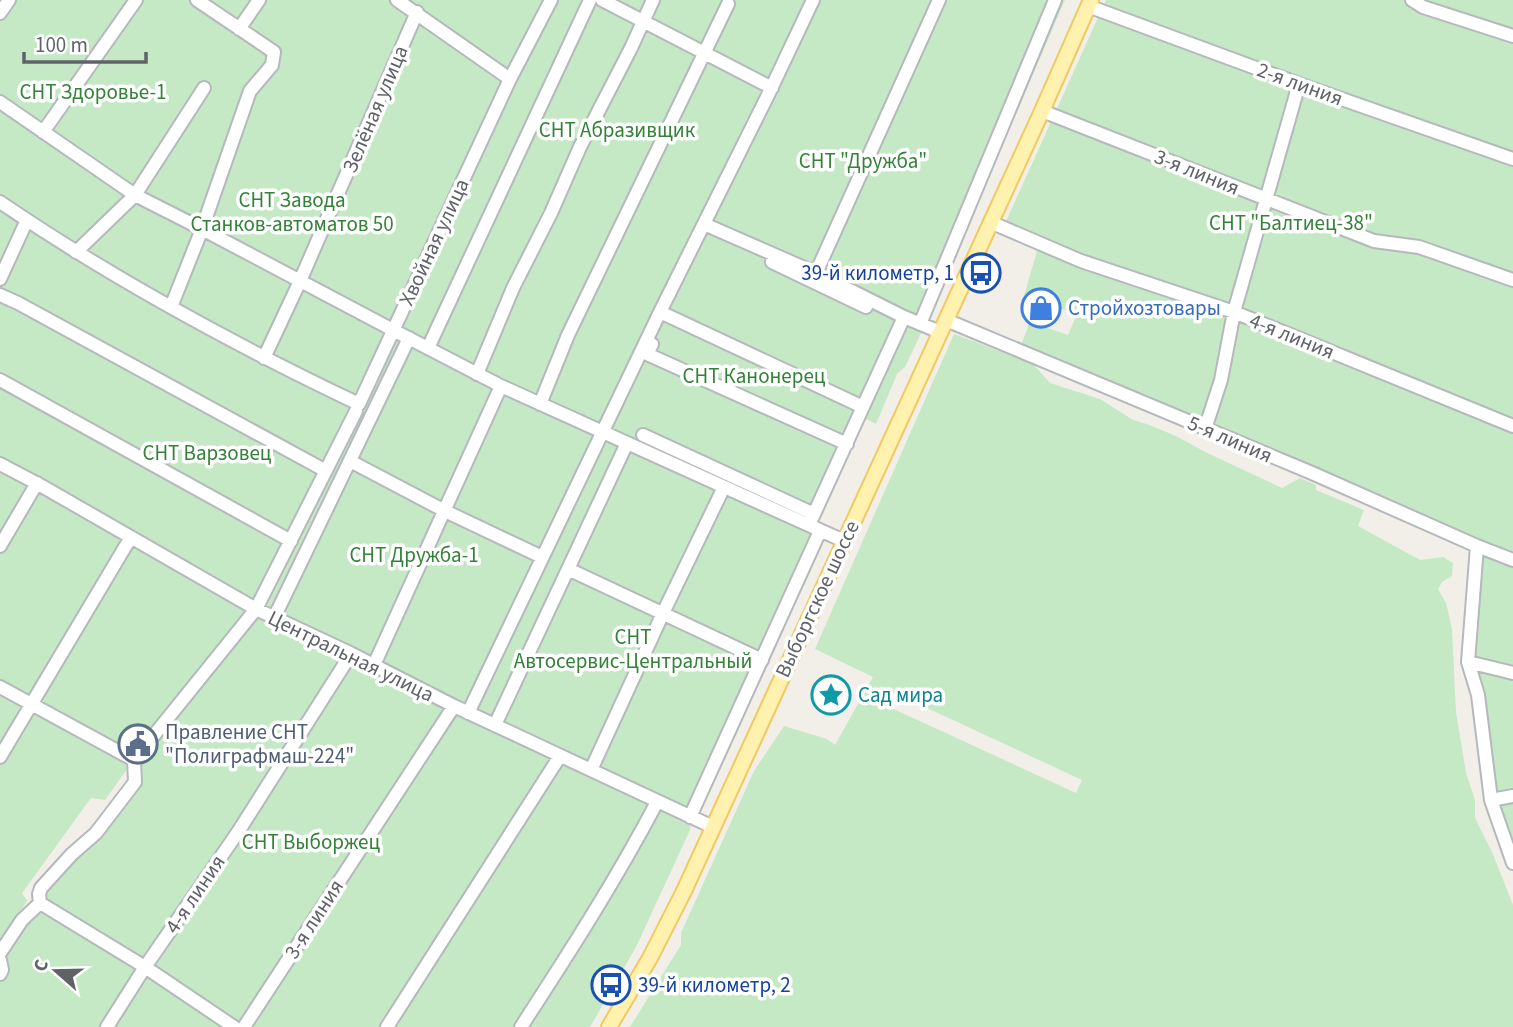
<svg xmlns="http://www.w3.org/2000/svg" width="1513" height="1027" viewBox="0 0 1513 1027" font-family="'Source Sans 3',sans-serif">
	<rect width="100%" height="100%" fill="#f1efe8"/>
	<path fill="#c5e8c5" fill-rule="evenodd" d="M0,0h1065l-134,312 -26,55 -8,7 -21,50 -16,-8 -48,103 7,11 -128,292 -1,8 -54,117 -46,80h-590v-67l40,-69 95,-108 -5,-18 -25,35 -14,-2 -69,95 5,8 -27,41z
		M1106,0h407v863l-5,-14 -40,-187 9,-116 -458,-196 11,-28 38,13 9,-21 -53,-18 15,-52 -36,-16z
		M954,334l79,30 17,19 50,16 33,21 17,5 30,13 23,13 79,37 18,-10 16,7v5l48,20 -6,16 62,34 23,-3 10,6 -1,13 -10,6 -4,7 8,14 6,27 4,82 10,61 9,27v18l17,34 21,53v122h-883l51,-82v-12l73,-162 30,-45 43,13 8,6 38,-68 -58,-28zM880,686l202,94 -6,13 -202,-93z"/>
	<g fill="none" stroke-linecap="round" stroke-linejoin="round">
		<g stroke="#b5b8bc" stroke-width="16">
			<path id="minor" d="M397,0l113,79 41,-79
				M602,0l170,88
				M1412,0l11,7 90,29
				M1088,6l211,78 214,75
				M0,13l9,-13
				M239,29l20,-29
				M0,102l135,93 67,34 191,101 108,56 343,155
				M1042,111l332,130 45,6 94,33
				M43,132l93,-132
				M0,202c113,77 235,143 359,202l151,-325
				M990,222l91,39 153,51 279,114
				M704,224l112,49 88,44 36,15
				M76,252l59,-57 69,-107
				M772,262l94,45
				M816,273l123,-273
				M0,279l27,-59
				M0,295l18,8 308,168
				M171,307l31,-78 48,-138 22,-26 2,-13 -77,-52
				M660,312l203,95
				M946,320l366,153 165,73 36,14
				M920,324l135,-324
				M652,344l-5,10 200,90
				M428,348l162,-348
				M264,358l36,-77 117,-269
				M477,374l36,-86 38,-75 29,-66 51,-99 22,-48
				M0,380l291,161
				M540,404l28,-69 160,-331
				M1205,429l16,-49 13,-68 65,-228
				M643,435l171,79
				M350,461l95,50 97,46
				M0,464l40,21 216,124 94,44 104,53 259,121
				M809,525l95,-208
				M0,546l37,-63
				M1477,546l-9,116 10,33 13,105 22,63
				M568,569l194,91
				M274,618l135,-280
				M1468,662l45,11
				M374,665l127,-279
				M0,687l134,73
				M468,713l192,-401 110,-221 43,-91
				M495,725l132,-282
				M0,757l131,-220
				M134,760l122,-151 100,-198
				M591,770l72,-157 61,-126
				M1491,800l22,-4
				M690,817l130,-286
				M40,903l105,64 89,60
				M0,953l22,-33 18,-17 -1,-9 2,-6 31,-34 24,-21 39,-51 -1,-22
				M0,960l2,10 -2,4
				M107,1027l38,-60 93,-135 113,-178
				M244,1027l210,-321
				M387,1027l173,-271
				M521,1027c48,-74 95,-147 136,-225"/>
		</g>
		<g stroke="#f2c960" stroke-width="18">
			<path id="major" d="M609,1027l41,-69 34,-67 358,-780 49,-111"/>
		</g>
		<use href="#minor" stroke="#fff" stroke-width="12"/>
		<use href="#major" stroke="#fff2af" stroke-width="14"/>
	</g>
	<defs>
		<g id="bus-ring" transform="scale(2.0125)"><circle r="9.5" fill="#fff" stroke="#1a4fb4" stroke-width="1.5"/><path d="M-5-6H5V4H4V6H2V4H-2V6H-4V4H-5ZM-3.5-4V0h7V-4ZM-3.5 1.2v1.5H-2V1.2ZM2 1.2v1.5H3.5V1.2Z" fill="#1a4fb4"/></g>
		<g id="shop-ring" transform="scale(2.0125)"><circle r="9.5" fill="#fff" stroke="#3f7fe0" stroke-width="1.5"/><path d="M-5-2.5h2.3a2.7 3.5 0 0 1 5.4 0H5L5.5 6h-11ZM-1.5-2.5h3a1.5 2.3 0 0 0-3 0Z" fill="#3f7fe0"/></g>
		<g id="sight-ring" transform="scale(2.0125)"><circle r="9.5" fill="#fff" stroke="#0f9aa8" stroke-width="1.5"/><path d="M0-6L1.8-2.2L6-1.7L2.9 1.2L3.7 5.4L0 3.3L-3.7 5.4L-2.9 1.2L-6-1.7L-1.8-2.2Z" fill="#0f9aa8"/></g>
		<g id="civic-ring" transform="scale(2.0125)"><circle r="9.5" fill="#fff" stroke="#5c6f8a" stroke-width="1.5"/><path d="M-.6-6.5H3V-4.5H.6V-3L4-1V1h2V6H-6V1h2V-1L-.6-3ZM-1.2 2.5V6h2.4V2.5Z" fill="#5c6f8a"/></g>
	</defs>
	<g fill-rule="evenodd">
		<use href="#bus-ring" x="981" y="273"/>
		<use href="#shop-ring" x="1041" y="308"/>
		<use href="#sight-ring" x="831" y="695"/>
		<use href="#civic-ring" x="138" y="744"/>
		<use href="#bus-ring" x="611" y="985"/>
	</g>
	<g text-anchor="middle" stroke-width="7" stroke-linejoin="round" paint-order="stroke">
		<g font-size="21" fill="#5f6368" stroke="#fff">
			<text transform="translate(1300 84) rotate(20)" y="7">2-я линия</text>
			<text transform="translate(375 109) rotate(-67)" y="7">Зелёная улица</text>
			<text transform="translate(1197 172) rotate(22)" y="7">3-я линия</text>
			<text transform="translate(434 242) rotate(-65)" y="7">Хвойная улица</text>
			<text transform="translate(1292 336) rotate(22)" y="7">4-я линия</text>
			<text transform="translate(1230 439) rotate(23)" y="7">5-я линия</text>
			<text transform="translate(817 599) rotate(-65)" y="7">Выборгское шоссе</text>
			<text transform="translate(351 656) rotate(26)" y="7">Центральная улица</text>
			<text transform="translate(195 894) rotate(-56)" y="7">4-я линия</text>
			<text transform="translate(314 919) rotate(-57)" y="7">3-я линия</text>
		</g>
		<g font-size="21" fill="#348238" stroke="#fff">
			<text x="93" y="99">СНТ Здоровье-1</text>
			<text x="617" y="137">СНТ Абразивщик</text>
			<text x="863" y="168">СНТ "Дружба"</text>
			<text x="292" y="207">СНТ Завода<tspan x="292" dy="24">Станков-автоматов 50</tspan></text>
			<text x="1291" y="230">СНТ "Балтиец-38"</text>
			<text x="754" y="383">СНТ Канонерец</text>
			<text x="207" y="460">СНТ Варзовец</text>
			<text x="414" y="562">СНТ Дружба-1</text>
			<text x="633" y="644">СНТ<tspan x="633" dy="24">Автосервис-Центральный</tspan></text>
			<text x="311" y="849">СНТ Выборжец</text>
		</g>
		<g font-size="21" fill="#164399" stroke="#fff" text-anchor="end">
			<text x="954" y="280">39-й километр, 1</text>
			<text x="638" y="992" text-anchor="start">39-й километр, 2</text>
		</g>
		<g font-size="21" fill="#366cbe" stroke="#fff" text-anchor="start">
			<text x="1068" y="315">Стройхозтовары</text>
		</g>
		<g font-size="21" fill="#0d838f" stroke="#fff" text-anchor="start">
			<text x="858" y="702">Сад мира</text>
		</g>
		<g font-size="21" fill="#4e5e75" stroke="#fff" text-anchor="start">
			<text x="165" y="739">Правление СНТ<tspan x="165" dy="24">"Полиграфмаш-224"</tspan></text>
		</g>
	</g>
	<g transform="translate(56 971) rotate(290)" stroke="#ffffff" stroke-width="5" paint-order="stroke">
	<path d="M0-5L12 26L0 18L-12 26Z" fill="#5f6368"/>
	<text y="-10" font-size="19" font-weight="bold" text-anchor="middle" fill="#5f6368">С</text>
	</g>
	<path d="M24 52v10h122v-10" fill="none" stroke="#5f6368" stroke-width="3.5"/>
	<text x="35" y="52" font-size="21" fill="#5f6368" stroke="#ffffff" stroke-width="5" paint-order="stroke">100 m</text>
</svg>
